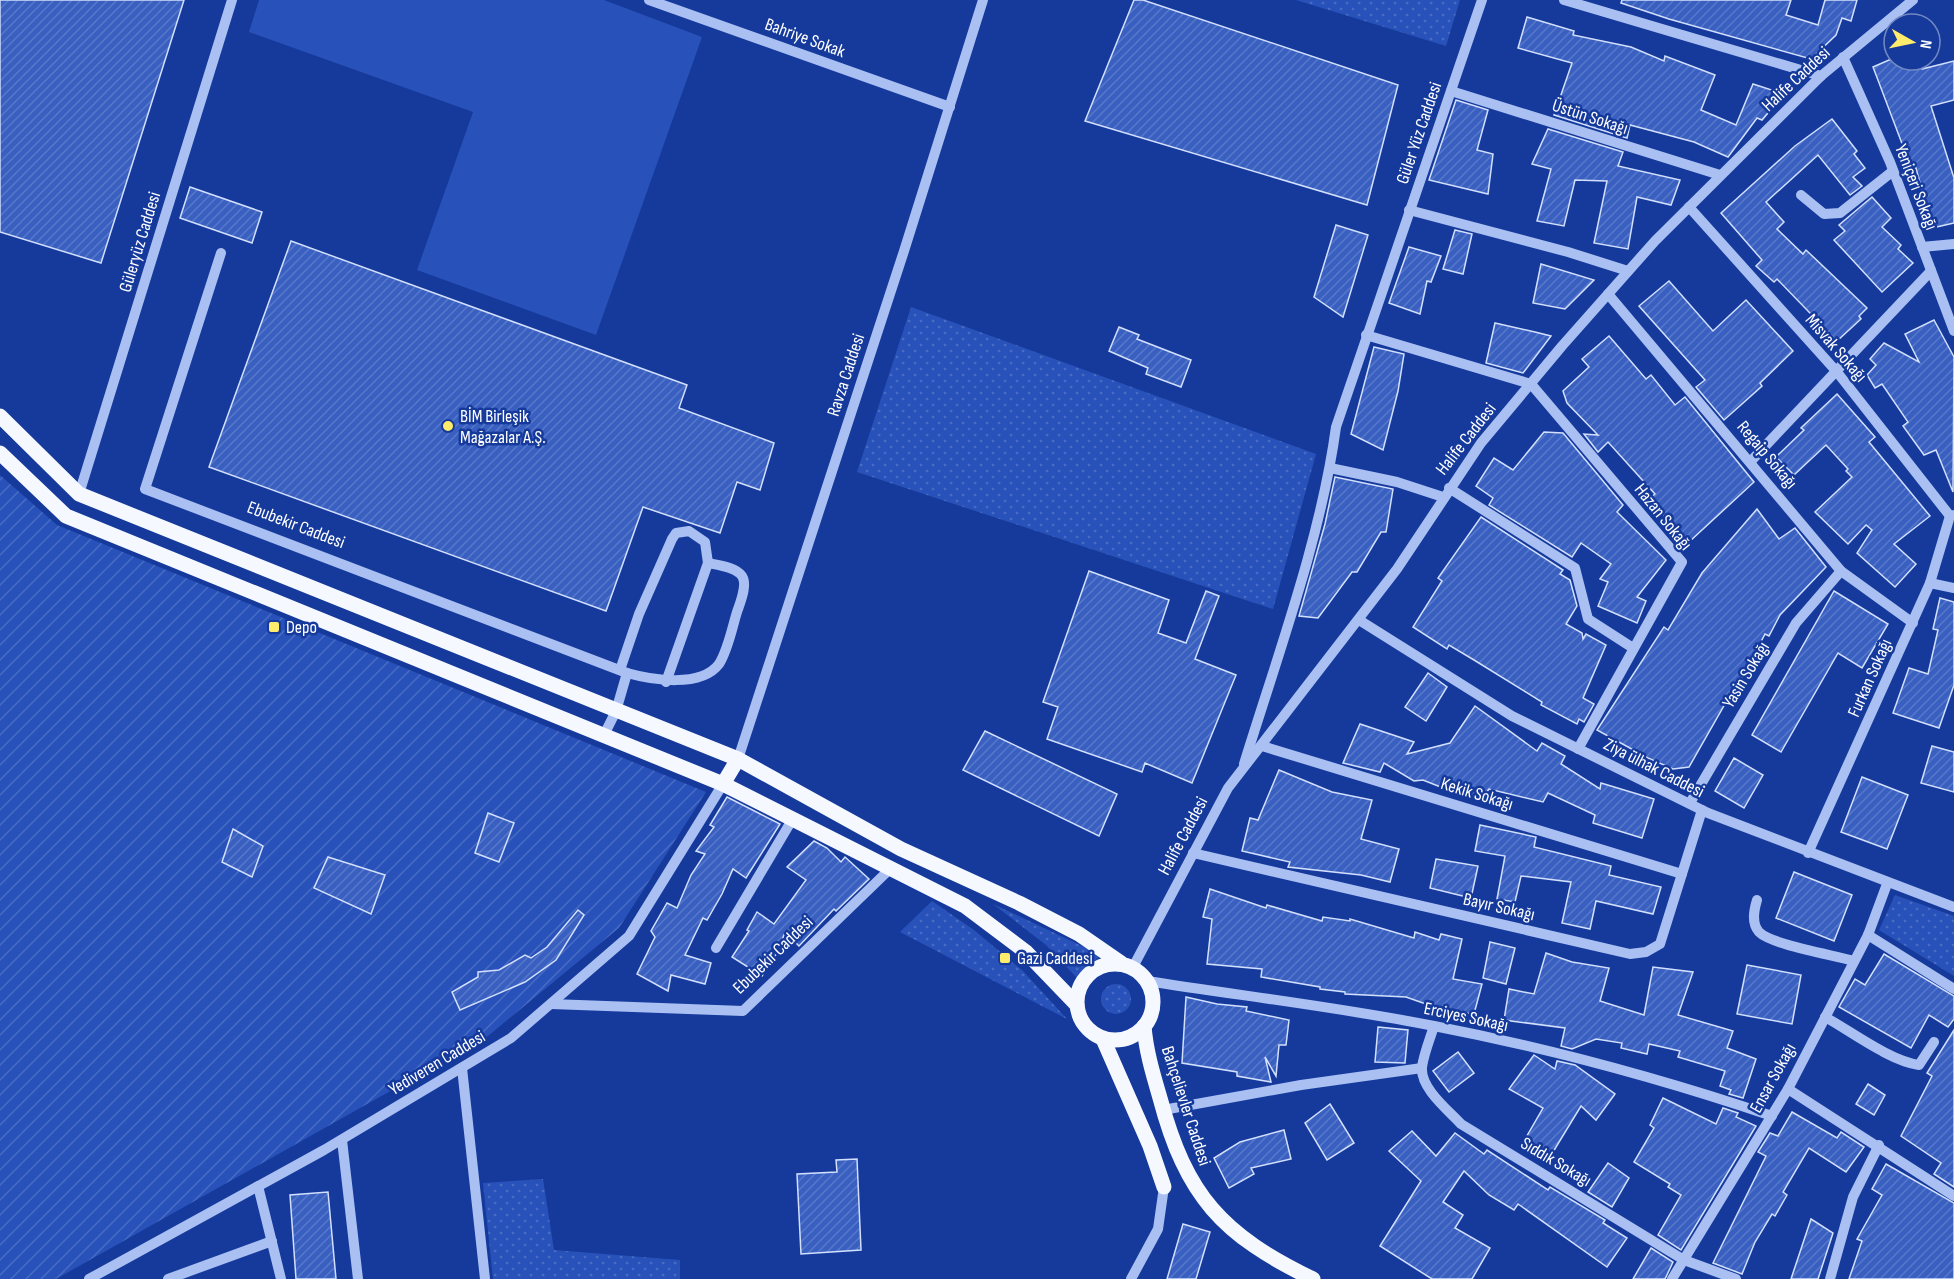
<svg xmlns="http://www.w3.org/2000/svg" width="1954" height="1279" viewBox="0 0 1954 1279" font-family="'Sofia Sans Condensed',sans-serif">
<defs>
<pattern id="grass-dots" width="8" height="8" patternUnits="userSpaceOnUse" patternTransform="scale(1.5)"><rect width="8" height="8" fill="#2852b9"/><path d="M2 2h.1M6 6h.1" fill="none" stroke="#486cc4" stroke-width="1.8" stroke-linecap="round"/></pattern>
<pattern id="garden-furrows" width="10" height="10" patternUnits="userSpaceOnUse" patternTransform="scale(1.5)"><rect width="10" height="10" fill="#2852b9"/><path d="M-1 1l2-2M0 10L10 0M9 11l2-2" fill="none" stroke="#486cc4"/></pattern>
<pattern id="building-hatch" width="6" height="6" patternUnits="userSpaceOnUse" patternTransform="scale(1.5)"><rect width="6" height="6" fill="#3960c1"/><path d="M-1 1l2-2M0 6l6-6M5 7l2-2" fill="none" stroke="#5778ca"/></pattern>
</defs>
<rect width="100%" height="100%" fill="#153a9c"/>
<!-- grass -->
<g fill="url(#grass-dots)">
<path d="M1296,0h164l-14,46z"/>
<path d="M911,307l405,147 -43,155 -416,-137z"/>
<path d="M1895,895l59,21v60l-75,-46z"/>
<path d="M932,901l42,29 48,40 45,49 -167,-87z"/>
<path d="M993,904l108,51 -24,23 -31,-33z"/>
<circle cx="1116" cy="999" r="15"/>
<path d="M543,1179l11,71 126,10v19h-187l-10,-96z"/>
</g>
<!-- garden -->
<path fill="url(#garden-furrows)" d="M0,475l57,50 649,267 -87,136 -131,108 -432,243h-56z"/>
<!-- pitch -->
<path fill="#2852b9" d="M259,0h345l98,37 -106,298 -179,-65 56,-158 -224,-80z"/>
<!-- building -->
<g fill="url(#building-hatch)" stroke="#d2dffd" stroke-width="1.5">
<path d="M0,0h184l-83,263 -101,-31z"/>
<path d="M1134,0h9l255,85 -31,120 -282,-84z"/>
<path d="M1622,0h169l-5,15 32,10 7,-25h32l-6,21 -9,-3 -6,17 -25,24 -142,-40 -48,-16z"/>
<path d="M1527,17l47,14 -1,4 58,12 33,14 1,-5 50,19 -14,35 35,15 17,-41 31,10 -22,26 -5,-2 -29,39 -34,-15 -64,-17 -3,13 -73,-23 18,-52 -54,-15z"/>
<path d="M1889,60h29l4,9 32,-8v39l-23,6 23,72v45l-22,5 -16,-60 -4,2 -39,-103z"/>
<path d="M1456,100l32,10 -11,40 16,4 -5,40 -59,-14z"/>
<path d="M1832,119l25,32 -3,3 11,14 -12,9 9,9 -12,9 -32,-40 -52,47 18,20 -7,7 26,25 3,-4 61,58 -8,8 2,3 -24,22 -60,-62 -3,3 -18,-16 6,-6 -41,-47 74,-67z"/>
<path d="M1548,129l75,23 -5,14 62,14 -9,25 -34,-8 -9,52 -34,-6 13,-62 -32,-1 -11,46 -27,-5 14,-52 -19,-5z"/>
<path d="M190,187l72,25 -10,31 -72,-25z"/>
<path d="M1872,197l19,21 -9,9 19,18 -3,4 15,14 -31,29 -48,-52 11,-9 -6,-6z"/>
<path d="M1336,225l32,10 -25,82 -29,-20z"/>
<path d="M1455,230l17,4 -9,40 -20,-5z"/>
<path d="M291,241l396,144 -8,23 95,35 -14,47 -23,-8 -17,51 -77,-26 -37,104 -397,-144z"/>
<path d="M1409,247l32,9 -10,26 -4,-1 -7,33 -31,-11z"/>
<path d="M1541,264l53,16 -29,29 -32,-6z"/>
<path d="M1669,281l44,50 33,-31 47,51 -33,32 2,3 -38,34 -28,-33 9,-7 -66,-74z"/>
<path d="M1934,320l20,37 -1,135 -17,-42 -12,5 -21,-29 5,-4 -26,-38 -7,4 -8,-13 9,-10 -6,-6 14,-16 35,19 -14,-28z"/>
<path d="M1495,323l40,9 16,4 -28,37 -11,-3 -26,-7z"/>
<path d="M1119,327l20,8 -2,4 54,21 -10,27 -35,-13 2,-6 -39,-17z"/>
<path d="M1609,336l37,43 5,-4 24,30 10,-8 69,85 -65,60 -40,-43 6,-5 -47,-52 -10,10 -14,-18 14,1 -31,-32 -4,-12 26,-24 -7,-8z"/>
<path d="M1374,347l30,7 -6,37 -15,59 -32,-16z"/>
<path d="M1837,394l38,43 -6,5 61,74 -36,28 22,20 -21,23 -38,-34 15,-23 -6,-5 -18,19 -33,-32 37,-35 -6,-6 2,-2 -22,-24 -32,30 -18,-18 28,-27 -3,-2z"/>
<path d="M1544,432l19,1 60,72 -6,7 49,48 -29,37 9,4 -9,22 -39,-17 10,-24 -8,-3 11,-15 -30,-21 -9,14 -83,-52 4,-7 -17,-12 18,-28 19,12z"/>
<path d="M1335,477l58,12 -7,43h-5l-24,40h-5l-34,46 -19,-2 26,-92z"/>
<path d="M1757,509l22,30 16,-11 31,39 -46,48 -11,21 -4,-2 -30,58 -2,-2 -44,77 -16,2 -25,-11 -51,-28 67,-103 4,3 34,-57z"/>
<path d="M1481,517l82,53 -3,4 10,6 7,26 -11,18 16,9 1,6 3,-5 20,11 -23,53 11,6 -10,18 -5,-3 -2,5 -36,-19 1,-3 -68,-42 -25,-15 -2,4 -34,-22 29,-46 -4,-3z"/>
<path d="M1089,571l80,29 -11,33 28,10 20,-52 13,5 -24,63 41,16 -44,108 -47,-20 -3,9 -95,-33 11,-32 -15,-5z"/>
<path d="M1834,591l54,33 -26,44 -24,-15 -57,99 -29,-17z"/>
<path d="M1940,598l14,4v83l-15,43 -46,-15 16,-45 19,6 10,-44 -5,-1z"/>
<path d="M1428,673l19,14 -21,34 -21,-14z"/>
<path d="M1475,706l62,45 5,-8 23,13 -4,8 39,25 1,-6 53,16 -12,39 -49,-15 2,-8 -47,-22 -5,9 -54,-13 -9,12 -35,-18 -2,5 -20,-8 -9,1 -30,-18 -4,9 -37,-9 17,-39 54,18 -7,12 43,-11z"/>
<path d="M985,731l132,63 -18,42 -136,-66z"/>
<path d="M1932,746l22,6v40l-33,-9z"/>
<path d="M1734,758l29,17 -19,33 -29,-17z"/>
<path d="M1279,770l53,22 40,8 -11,39 38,10 -9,33 -29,-7 -73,-8 2,-5 -48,-11 8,-33 8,2z"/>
<path d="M1862,777l46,18 -21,54 -46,-17z"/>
<path d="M727,797l53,27 -34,54 -13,-9 -11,25 -15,26 -4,-2 -18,37 26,8 -6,21 -34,-9 -3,16 -31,-17 18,-37 -4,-6 16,-28 10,5 14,-33 14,-21 -9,-3 18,-24 -4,-2z"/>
<path d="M488,813l26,10 -15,39 -24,-9z"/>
<path d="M1480,825l56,12 -2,10 77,19 -2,9 52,12 -8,27 -57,-13 -6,28 -28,-6 9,-41 -50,-6 -6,26 -18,-3 8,-43 -30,-5z"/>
<path d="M233,829l30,17 -11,31 -30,-15z"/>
<path d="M814,841l13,7 14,14 4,-5 24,22 -33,32 -2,-2 -35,37 -14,-14 -6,18 -17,26 -30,-19 17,-26 -2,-1 10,-18 17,12 32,-44 -19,-13z"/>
<path d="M328,857l57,18 -14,39 -57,-26z"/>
<path d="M1436,859l42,7 -7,32 -41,-10z"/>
<path d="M1794,872l58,23 -18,46 -58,-23z"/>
<path d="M1210,889l56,19 1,-3 55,16 1,-4 27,4v-2l64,19 1,-6 24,8 2,-6 21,5 -9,40 29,5 -8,30 -31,-4 -37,-13 -61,-3v-2l-25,-3v-2l-59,-10 1,-8 -55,-5 5,-45 -9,-2z"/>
<path d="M578,910l6,5 -28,45 -31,22 -65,28 -8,-18 26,-15v-5l21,-2 26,-15 6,3 16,-11z"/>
<path d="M1490,942l25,6 -9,36 -23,-6z"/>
<path d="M1546,953l26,9 37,6 -9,33 44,14 9,-48 40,5 -15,43 55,16 -6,17 29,11 -13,39 -14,-4 2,-4 -11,-4 5,-15 -47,-14 2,-6 -31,-7 -2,10 -26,-6 1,-5 -26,-4 -24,10 -11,-3 4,-18 -61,-8 5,-31 25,5z"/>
<path d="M1884,954l70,42v23l-6,8 -19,-12 -18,33 -72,-41 16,-28 10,6z"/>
<path d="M1747,965l54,10 -9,49 -55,-10z"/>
<path d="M1186,997l31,7 30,3 -1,4 43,9 -3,25h-7l-3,31 -11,-19 6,25 -34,-6v-4l-55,-9z"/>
<path d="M1378,1027l30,3 -3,33 -30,-1z"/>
<path d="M1954,1030v157l-20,-13 7,-11 -40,-27 31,-60 -5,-3z"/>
<path d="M1458,1052l16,21 -25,19 -16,-21z"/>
<path d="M1534,1055l21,14 2,-8 18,4 40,29 -19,26 -15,-14 -31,51 -26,-16 19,-33 -34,-19z"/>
<path d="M1868,1084l17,11 -11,20 -18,-11z"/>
<path d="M1663,1098l53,26 7,-16 15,5 -2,4 20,9 -75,124 -23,-15 23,-40 -13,-8 2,-3 -36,-22 20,-34 -4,-3z"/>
<path d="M1330,1104l24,39 -27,17 -22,-37z"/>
<path d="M1792,1112l45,26 4,-6 23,15 -18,25 -37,-24 -26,44 4,3 -12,21 -3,-2 -17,28 -13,32 -29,-11 53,-107 -8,-4 12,-19 8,3z"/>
<path d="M1284,1130l7,29 -40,9 3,6 -25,14 -15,-30 26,-16z"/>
<path d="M1412,1131l24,25 19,-23 29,21 3,-4 61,40 2,-3 55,33 -2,3 24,15 -20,29 -89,-63 -4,6 -25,-15 -25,-24 -21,31 20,13 -8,13 35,20 -18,31h-40l-52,-33 41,-65 -32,-30z"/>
<path d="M857,1159l4,91 -60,4 -4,-80 40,-2 -1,-12z"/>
<path d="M1608,1163l21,15 -17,29 -24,-15z"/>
<path d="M1886,1164l68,39v76h-105l13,-38 -5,-2 25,-44 -10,-6z"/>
<path d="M328,1192l8,87h-40l-6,-84z"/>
<path d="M1811,1219l22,14 -15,46h-27z"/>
<path d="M1183,1224l27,8 -14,47h-29z"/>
<path d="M1651,1248l22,14 -8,17h-32z"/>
</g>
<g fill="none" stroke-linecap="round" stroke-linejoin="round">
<!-- minor -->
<g stroke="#aac0f3" stroke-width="10">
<path d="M649,0l301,107"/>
<path d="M1564,0l257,76"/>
<path d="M1843,57l47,105 64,169"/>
<path d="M1451,91l269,84"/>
<path d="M1801,195l23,19 16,-1 53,-42"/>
<path d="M1689,207l148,165 113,144"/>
<path d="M1409,210l159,42 60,19"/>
<path d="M1922,247l32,-3"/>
<path d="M221,253l-76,236 482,184 -11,38 -12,24"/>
<path d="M1608,294l233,277 72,52"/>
<path d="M1366,335l165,49 151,178 -104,187"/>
<path d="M1751,461l180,-190"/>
<path d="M1330,468l67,14 46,15"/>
<path d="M1449,488l126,80 13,51 45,29"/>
<path d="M79,494l153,-494"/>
<path d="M1930,583l24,5"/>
<path d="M1359,620l153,96 196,97 246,94"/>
<path d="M620,670l19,-56 33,-75 4,-6 13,-2 16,11 3,21 -42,119"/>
<path d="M627,673c25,7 74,15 92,-9 9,-14 13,-36 18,-52 3,-9 11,-27 5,-36 -6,-9 -24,-11 -34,-13"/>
<path d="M1262,746l420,128"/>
<path d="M738,759l166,-508 79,-251"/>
<path d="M1244,764c33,-107 77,-226 92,-337l146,-427"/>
<path d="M1690,803l106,-180 45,-52"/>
<path d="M1193,853l437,101 16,-2 14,-8 42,-134"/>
<path d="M1808,853l122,-270 20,-67 4,-1"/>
<path d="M1757,900c-3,10 -6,23 2,32 13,13 75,23 95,29"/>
<path d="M1868,935l86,54"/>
<path d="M716,948l76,-128"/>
<path d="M1133,967l95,-179 169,-219 84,-126 81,-97 93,-105 166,-165 92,-76"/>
<path d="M1147,981c95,15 192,26 287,45 114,22 228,53 338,90"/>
<path d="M551,1004l192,7 147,-142"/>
<path d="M1825,1017c27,15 65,44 94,48l15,-23"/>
<path d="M1434,1026c-4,13 -10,27 -12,41 -2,21 26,43 39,57l223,136 52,19"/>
<path d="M462,1068l23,211"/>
<path d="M1788,1089l166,107"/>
<path d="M1163,1110l138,-25 121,-17"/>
<path d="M342,1140l16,139"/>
<path d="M258,1186l23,93"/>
<path d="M89,1279l235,-129 187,-112 118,-102 94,-152"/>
<path d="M168,1279l104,-38"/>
<path d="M1131,1279l27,-50 6,-42"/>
<path d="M1672,1279l116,-190 80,-154 19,-51"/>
<path d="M1830,1279l23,-82 26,-52"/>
</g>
<!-- major -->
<g stroke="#f6f8ff" stroke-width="15">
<path d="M0,416l79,78 659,265 163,90 118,54 60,31 42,29"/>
<path d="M0,453l66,63 657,268 242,122 61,46 51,53"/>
<path d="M723,784l15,-25"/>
<circle cx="1115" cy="1002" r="38"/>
<path d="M1144,1026c2,25 9,48 16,72 26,98 62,137 153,181"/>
<path d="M1103,1039l47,107 14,41"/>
</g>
</g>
<!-- markers -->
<g fill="#ffec6c" stroke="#153a9c" stroke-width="2">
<circle cx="448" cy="426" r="6"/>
<rect x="268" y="621" width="12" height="12" rx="3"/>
<rect x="999" y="952" width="12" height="12" rx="3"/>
</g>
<g text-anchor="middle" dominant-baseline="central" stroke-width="5" stroke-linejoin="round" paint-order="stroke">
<!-- street labels -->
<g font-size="18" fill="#fff" stroke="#153a9c">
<text transform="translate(805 38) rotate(20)">Bahriye Sokak</text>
<text transform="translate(1796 79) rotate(-43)">Halife Caddesi</text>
<text transform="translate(1590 117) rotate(18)">Üstün Sokağı</text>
<text transform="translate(1419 133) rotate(-71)">Güler Yüz Caddesi</text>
<text transform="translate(1916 187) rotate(69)">Yeniçeri Sokağı</text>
<text transform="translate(140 242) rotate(-73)">Güleryüz Caddesi</text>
<text transform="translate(1836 348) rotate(49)">Misvak Sokağı</text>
<text transform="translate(846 375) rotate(-72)">Ravza Caddesi</text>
<text transform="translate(1466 439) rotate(-52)">Halife Caddesi</text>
<text transform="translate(1767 455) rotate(50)">Regaip Sokağı</text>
<text transform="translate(1663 517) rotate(51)">Hazan Sokağı</text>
<text transform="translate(296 525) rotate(21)">Ebubekir Caddesi</text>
<text transform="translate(1746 675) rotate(-59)">Yasin Sokağı</text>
<text transform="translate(1870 678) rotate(-66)">Furkan Sokağı</text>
<text transform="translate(1654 768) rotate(27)">Ziya ülhak Caddesi</text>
<text transform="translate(1477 794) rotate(17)">Kekik Sokağı</text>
<text transform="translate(1183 836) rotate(-62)">Halife Caddesi</text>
<text transform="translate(1499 907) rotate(13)">Bayır Sokağı</text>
<text transform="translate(773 955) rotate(-44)">Ebubekir Caddesi</text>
<text transform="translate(1466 1017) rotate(12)">Erciyes Sokağı</text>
<text transform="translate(437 1063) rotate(-31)">Yediveren Caddesi</text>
<text transform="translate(1773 1078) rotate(-61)">Ensar Sokağı</text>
<text transform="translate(1186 1106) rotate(72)">Bahçelievler Caddesi</text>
<text transform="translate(1556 1162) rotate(31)">Sıddık Sokağı</text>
</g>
<!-- poi labels -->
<g font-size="18" fill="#fff" stroke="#153a9c" text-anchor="start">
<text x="460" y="416">BİM Birleşik<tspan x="460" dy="21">Mağazalar A.Ş.</tspan></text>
<text x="286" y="627">Depo</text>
<text x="1017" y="958">Gazi Caddesi</text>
</g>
</g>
<!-- north arrow -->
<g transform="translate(1912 42) rotate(99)"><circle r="28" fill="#153a9c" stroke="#7389c4" stroke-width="1.5"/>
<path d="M0-4.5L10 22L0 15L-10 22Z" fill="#ffec6c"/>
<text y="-9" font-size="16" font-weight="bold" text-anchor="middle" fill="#ffffff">N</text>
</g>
</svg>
